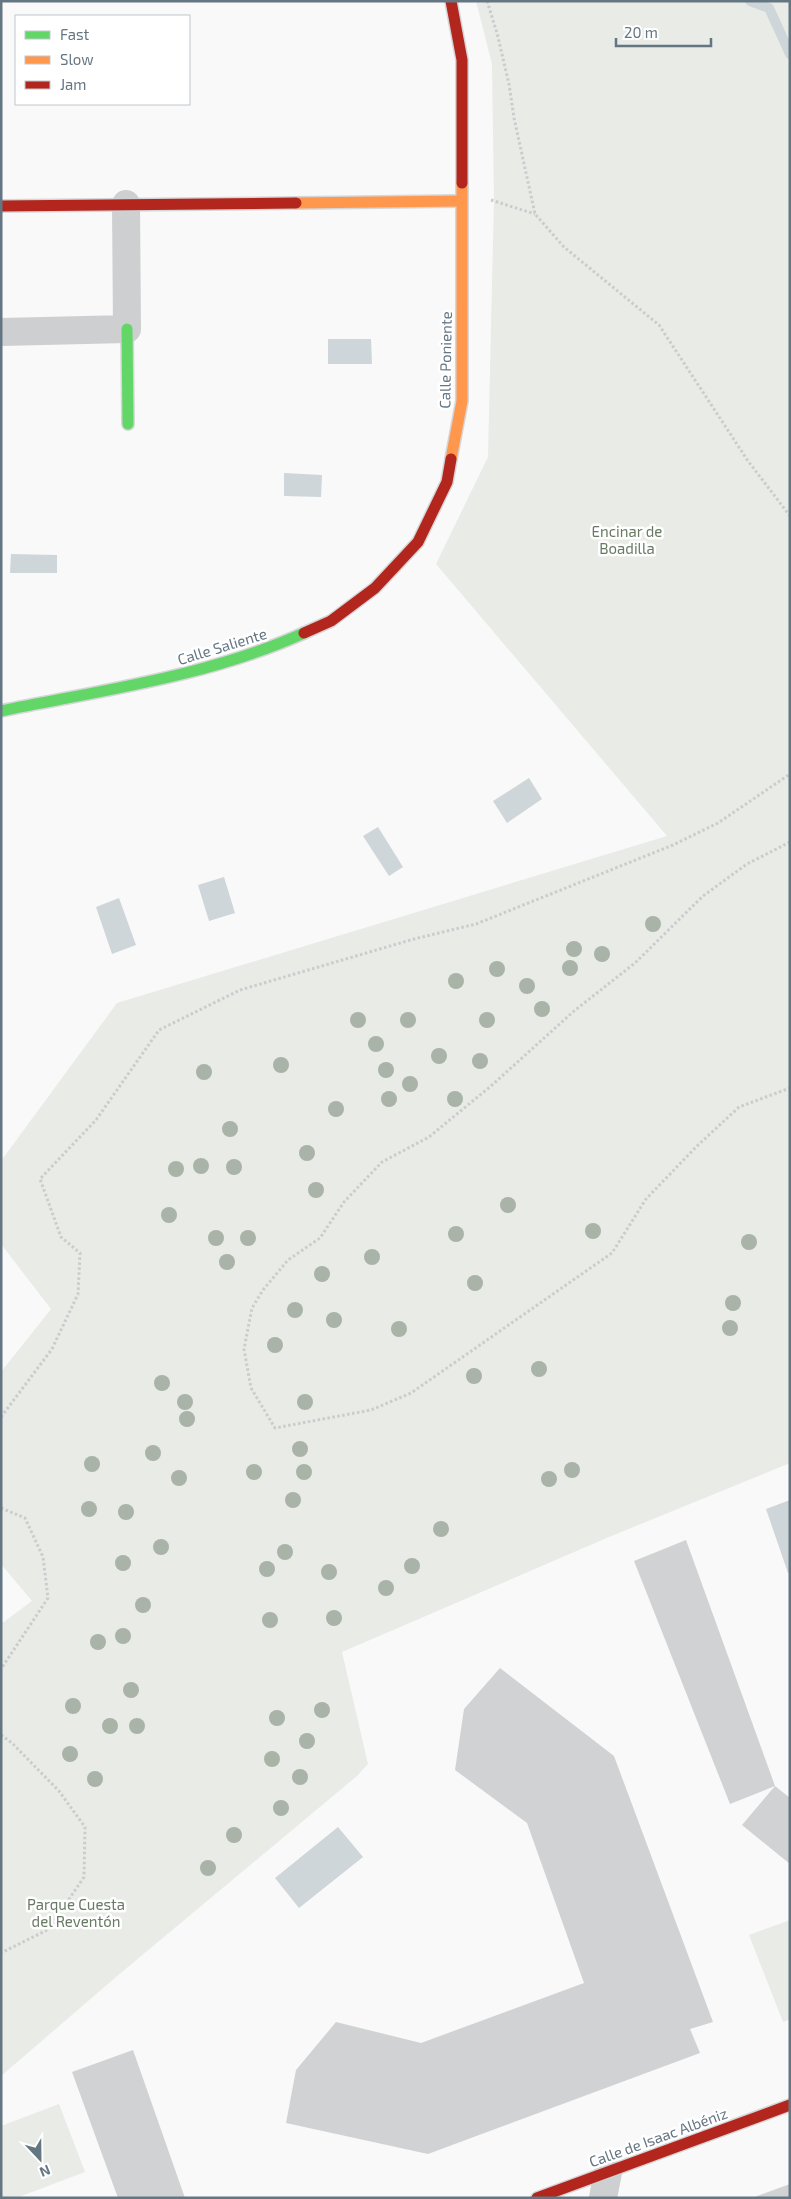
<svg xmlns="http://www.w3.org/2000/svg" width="791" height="2199" viewBox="0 0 791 2199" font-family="'Exo 2',sans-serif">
<rect width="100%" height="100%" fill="#f9f9f9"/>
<!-- green -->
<g fill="#e8ebe6">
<path d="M476,1h314v1462l-181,74 -267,115 26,112 -11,12 -241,201 -115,99v-452l31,-23 -31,-37v-192l50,-63 -50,-65v-83l116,-158 550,-167 -231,-272 52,-107 6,-257 -2,-136z"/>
<path d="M790,1920v99l-7,3 -34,-87z"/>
<path d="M59,2104l26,68 -69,26h-15v-72z"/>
</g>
<!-- water -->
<g fill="#ced6d9">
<path d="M328,339h43l1,25h-44z"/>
<path d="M284,473l38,2 -1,22 -37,-1z"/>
<path d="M11,554l46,1v18h-47z"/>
<path d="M529,778l13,21 -35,24 -14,-22z"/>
<path d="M378,827l25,40 -14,9 -26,-40z"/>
<path d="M224,877l11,36 -26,8 -11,-36z"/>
<path d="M119,898l17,47 -24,9 -16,-47z"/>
<path d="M790,1500v73h-2l-22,-64z"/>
<path d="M338,1827l25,30 -64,51 -24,-30z"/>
</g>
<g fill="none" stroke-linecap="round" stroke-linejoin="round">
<!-- stream -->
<path stroke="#ced6d9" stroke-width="10" d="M750,1l19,7 21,46"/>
</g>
<!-- building -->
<g fill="#d0d2d3">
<path d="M686,1540l89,246 -45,18 -96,-243z"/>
<path d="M500,1668l114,88 99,266 -23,7 10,24 -272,101 -142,-31 10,-53 40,-48 85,21 163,-60 -57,-160 -72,-53 9,-61z"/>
<path d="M775,1786l15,12v66l-48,-39z"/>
<path d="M133,2050l52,148h-67l-46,-126z"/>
<path d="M790,2184v14h-38z"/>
</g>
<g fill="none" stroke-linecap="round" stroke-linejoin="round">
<!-- fast casing -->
<g stroke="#d5d6d7" stroke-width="14">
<g id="fast">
<path d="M127,329l1,95"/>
<path d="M1,711c102,-21 208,-35 303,-78"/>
</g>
</g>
<!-- slow casing -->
<g stroke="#d5d6d7" stroke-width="14">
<g id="slow">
<path d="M296,203l165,-2"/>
<path d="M451,459l11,-58v-218"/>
</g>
</g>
<!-- jam casing -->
<g stroke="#d5d6d7" stroke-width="14">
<g id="jam">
<path d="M451,1l11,59v123"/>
<path d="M1,206l295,-3"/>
<path d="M304,633l27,-12 44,-33 43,-46 29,-60 4,-23"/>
<path d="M537,2198l253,-93"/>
</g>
</g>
<!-- path -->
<g stroke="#cbcccd" stroke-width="3" stroke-dasharray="2.5 2.5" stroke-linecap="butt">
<path d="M487,1l10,32 12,51 5,34 21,96 29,33 95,78 89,136 42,55"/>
<path d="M491,200l44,14"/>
<path d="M790,842l-43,22 -44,32 -68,67 -61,48 -83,75 -62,51 -47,25 -38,40 -24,36 -32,22 -25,30 -11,18 -8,41 7,39 24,40 96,-18 40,-17 201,-140 34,-54 50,-52 43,-40 51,-19"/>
<path d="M1,1417l51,-68 26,-55 2,-41 -19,-16 -21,-58 56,-59 63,-90 81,-40 174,-51 62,-15 197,-79 45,-22 72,-49"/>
<path d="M1,1508l24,10 18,39 5,41 -47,71"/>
<path d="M1,1735l11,8 47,48 26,36 -1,50 -35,52 -48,24"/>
</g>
<!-- street -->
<g stroke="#cecfd0" stroke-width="28">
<path d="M1,332l126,-3 -1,-125"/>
<path d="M603,2198l5,-26"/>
</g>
<!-- fast -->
<use href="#fast" stroke="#63d668" stroke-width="11"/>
<!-- slow -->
<use href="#slow" stroke="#ff974d" stroke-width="11"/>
<!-- jam -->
<use href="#jam" stroke="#b3261e" stroke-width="11"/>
</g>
<!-- trees -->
<g fill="#a9b3a7">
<circle cx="653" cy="924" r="8"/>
<circle cx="574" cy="949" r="8"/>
<circle cx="602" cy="954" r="8"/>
<circle cx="570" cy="968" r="8"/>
<circle cx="497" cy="969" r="8"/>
<circle cx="456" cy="981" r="8"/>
<circle cx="527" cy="986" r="8"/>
<circle cx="542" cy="1009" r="8"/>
<circle cx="358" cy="1020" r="8"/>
<circle cx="408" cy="1020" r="8"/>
<circle cx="487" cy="1020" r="8"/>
<circle cx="376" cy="1044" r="8"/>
<circle cx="439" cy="1056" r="8"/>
<circle cx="480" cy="1061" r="8"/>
<circle cx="281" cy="1065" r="8"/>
<circle cx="386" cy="1070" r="8"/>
<circle cx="204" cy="1072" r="8"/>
<circle cx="410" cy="1084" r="8"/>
<circle cx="389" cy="1099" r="8"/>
<circle cx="455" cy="1099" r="8"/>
<circle cx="336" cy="1109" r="8"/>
<circle cx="230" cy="1129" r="8"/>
<circle cx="307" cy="1153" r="8"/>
<circle cx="201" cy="1166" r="8"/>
<circle cx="234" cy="1167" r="8"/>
<circle cx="176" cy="1169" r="8"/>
<circle cx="316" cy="1190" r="8"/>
<circle cx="508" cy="1205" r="8"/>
<circle cx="169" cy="1215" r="8"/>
<circle cx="593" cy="1231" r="8"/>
<circle cx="456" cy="1234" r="8"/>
<circle cx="216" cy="1238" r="8"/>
<circle cx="248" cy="1238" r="8"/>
<circle cx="749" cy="1242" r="8"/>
<circle cx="372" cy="1257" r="8"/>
<circle cx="227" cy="1262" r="8"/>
<circle cx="322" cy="1274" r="8"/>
<circle cx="475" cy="1283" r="8"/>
<circle cx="733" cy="1303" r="8"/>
<circle cx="295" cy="1310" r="8"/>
<circle cx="334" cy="1320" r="8"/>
<circle cx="730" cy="1328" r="8"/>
<circle cx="399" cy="1329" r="8"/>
<circle cx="275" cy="1345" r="8"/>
<circle cx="539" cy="1369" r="8"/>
<circle cx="474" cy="1376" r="8"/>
<circle cx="162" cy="1383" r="8"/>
<circle cx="185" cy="1402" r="8"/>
<circle cx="305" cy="1402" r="8"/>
<circle cx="187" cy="1419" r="8"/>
<circle cx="300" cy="1449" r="8"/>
<circle cx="153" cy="1453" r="8"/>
<circle cx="92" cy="1464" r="8"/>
<circle cx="572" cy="1470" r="8"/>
<circle cx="254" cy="1472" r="8"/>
<circle cx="304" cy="1472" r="8"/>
<circle cx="179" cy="1478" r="8"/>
<circle cx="549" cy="1479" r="8"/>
<circle cx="293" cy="1500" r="8"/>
<circle cx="89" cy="1509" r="8"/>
<circle cx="126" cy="1512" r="8"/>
<circle cx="441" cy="1529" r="8"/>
<circle cx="161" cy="1547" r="8"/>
<circle cx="285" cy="1552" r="8"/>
<circle cx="123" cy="1563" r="8"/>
<circle cx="412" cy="1566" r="8"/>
<circle cx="267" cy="1569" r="8"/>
<circle cx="329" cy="1572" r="8"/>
<circle cx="386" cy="1588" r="8"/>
<circle cx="143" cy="1605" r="8"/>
<circle cx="334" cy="1618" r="8"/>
<circle cx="270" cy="1620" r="8"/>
<circle cx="123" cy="1636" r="8"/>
<circle cx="98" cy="1642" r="8"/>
<circle cx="131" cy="1690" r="8"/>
<circle cx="73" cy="1706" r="8"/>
<circle cx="322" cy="1710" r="8"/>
<circle cx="277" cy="1718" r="8"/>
<circle cx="110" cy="1726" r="8"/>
<circle cx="137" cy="1726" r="8"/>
<circle cx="307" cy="1741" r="8"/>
<circle cx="70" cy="1754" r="8"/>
<circle cx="272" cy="1759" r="8"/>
<circle cx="300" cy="1777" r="8"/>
<circle cx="95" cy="1779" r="8"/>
<circle cx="281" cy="1808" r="8"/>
<circle cx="234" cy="1835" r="8"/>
<circle cx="208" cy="1868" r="8"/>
</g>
<g text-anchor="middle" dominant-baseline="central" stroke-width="5" stroke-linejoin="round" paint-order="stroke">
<!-- street labels -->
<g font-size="15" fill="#657683" stroke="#fff">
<text transform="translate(445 360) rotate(-89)">Calle Poniente</text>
<text transform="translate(222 646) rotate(-17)">Calle Saliente</text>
<text transform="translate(658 2137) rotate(-20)">Calle de Isaac Albéniz</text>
</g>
<!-- park labels -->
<g font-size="15" fill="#687a64" stroke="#fff">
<text x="627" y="531">Encinar de<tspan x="627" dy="17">Boadilla</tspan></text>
<text x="76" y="1904">Parque Cuesta<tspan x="76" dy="17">del Reventón</tspan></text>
</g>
</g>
<!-- border -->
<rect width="791" height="2199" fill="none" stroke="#657683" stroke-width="5"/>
<!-- legend -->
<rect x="15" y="15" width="175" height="90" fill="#ffffff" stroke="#c1c8cd"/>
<rect x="25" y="31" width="25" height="8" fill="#63d668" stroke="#c1c8cd"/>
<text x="60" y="40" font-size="15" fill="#657683">Fast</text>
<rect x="25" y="56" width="25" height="8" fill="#ff974d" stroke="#c1c8cd"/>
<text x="60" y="65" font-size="15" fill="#657683">Slow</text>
<rect x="25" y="81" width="25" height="8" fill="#b3261e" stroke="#c1c8cd"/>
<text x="60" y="90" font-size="15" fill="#657683">Jam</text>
<!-- north arrow -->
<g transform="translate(40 2159) rotate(158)" stroke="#ffffff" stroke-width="4" paint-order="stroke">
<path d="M0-4L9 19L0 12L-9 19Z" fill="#657683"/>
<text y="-8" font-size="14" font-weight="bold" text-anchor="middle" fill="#657683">N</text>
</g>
<!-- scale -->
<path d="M616 38v8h95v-8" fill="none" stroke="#657683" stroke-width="2.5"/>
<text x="624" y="38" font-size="15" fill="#657683" stroke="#ffffff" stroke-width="4" paint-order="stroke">20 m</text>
</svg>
